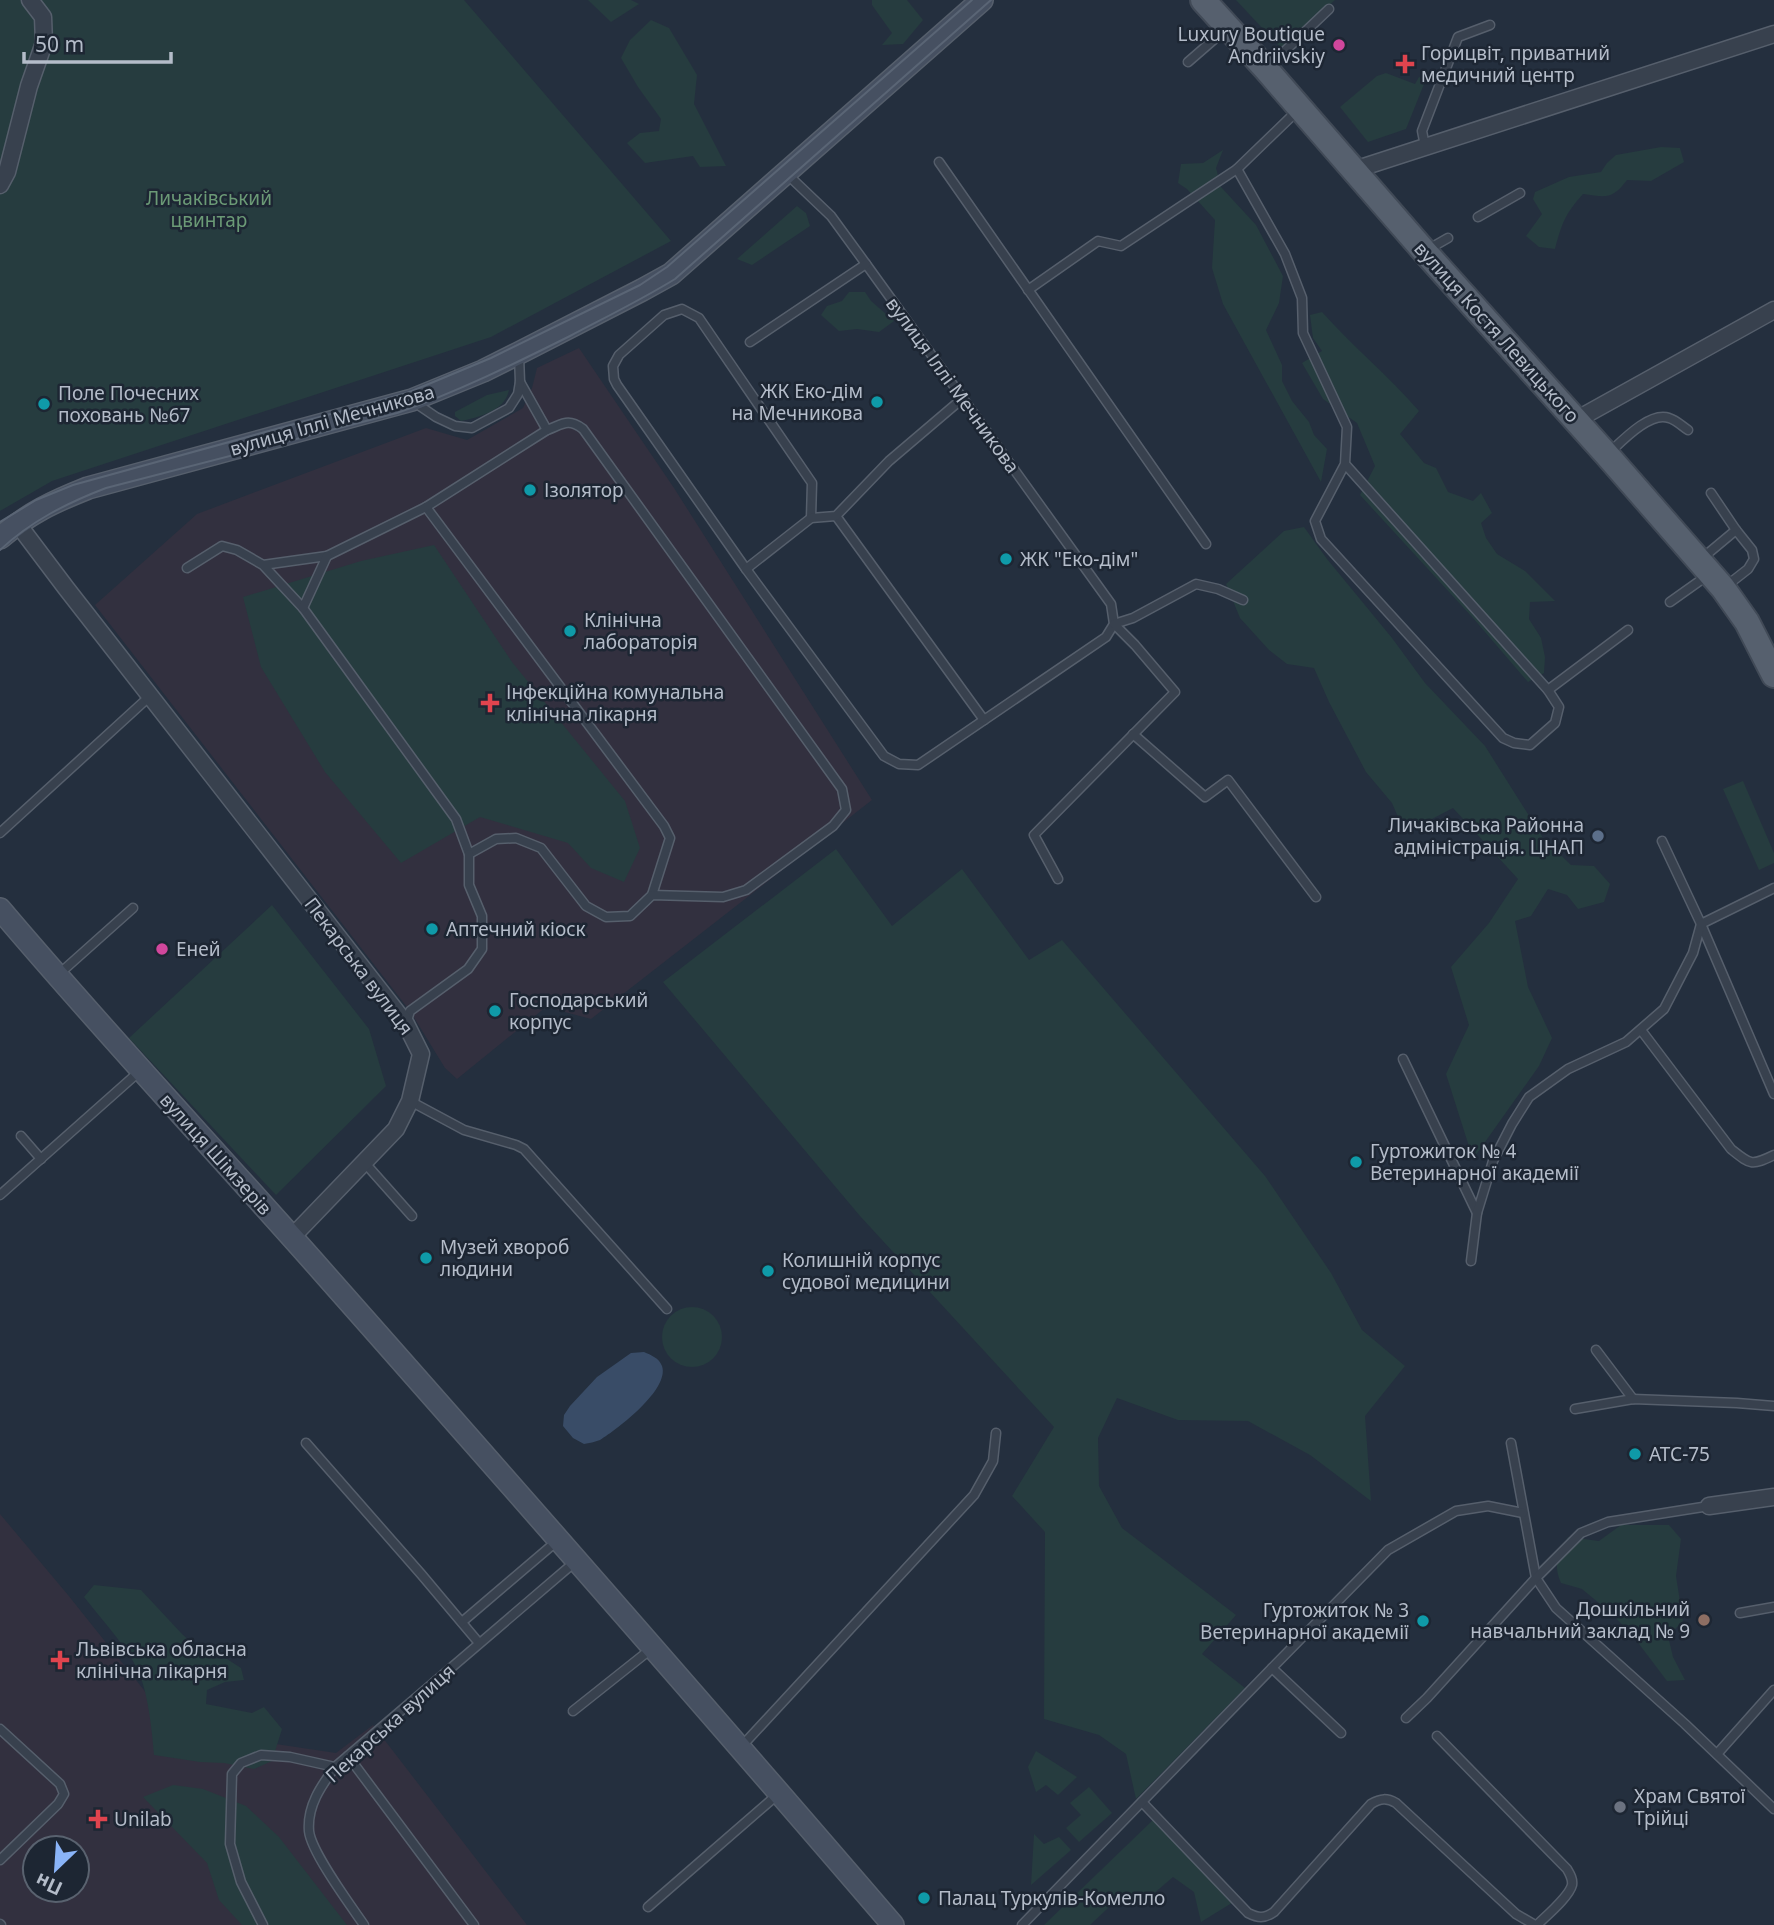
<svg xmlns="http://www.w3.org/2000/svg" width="1774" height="1925" viewBox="0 0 1774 1925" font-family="'Noto Sans',sans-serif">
<rect width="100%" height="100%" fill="#242f3e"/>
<!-- medical -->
<g fill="#32303f" fill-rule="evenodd">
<path d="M579,348l95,140 198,312 -281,219 -45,-12 -89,72 -12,-11 -35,-57 -315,-406 102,-91 229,-86 41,12 56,-32 9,-20 5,-20z"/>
<path d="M0,1514l68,81 107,134 161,24 37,-28 154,200h-527zM35,1848h42v42h-42z"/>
</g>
<!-- green -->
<g fill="#263c3f">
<path d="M0,0h464l207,241 -180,96 -439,144 -52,30z"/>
<path d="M588,0h43l8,4 -28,18z"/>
<path d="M872,0h35l16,20 -20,24 -21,1 10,-12 -20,-28z"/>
<path d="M1236,0h99l-54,48z"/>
<path d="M651,20l18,8 28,47 -3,29 32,62 -26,1 -7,-11 -48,7 -18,-20 13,-10 19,-2 2,-12 -23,-32 -17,-29 9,-18z"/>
<path d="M1386,73l29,11 4,-7 7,2 -20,50 -38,13 -28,-35 37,-31z"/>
<path d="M1661,147l19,1 4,14 -33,19 -24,-1c-15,20 -21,17 -44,14 -18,20 -21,29 -28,55l-16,-2 -13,-11 16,-22 -9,-15 2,-7 34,-15 32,-5 6,-9 9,-8z"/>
<path d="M1223,150l-7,18 5,19 35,38 27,51 -4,27 -13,27 16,35v16l10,20 17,21 5,13 13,14 -6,33 -98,-178 -11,-36 3,-48 -28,-31 -9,-6 3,-19 22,-1z"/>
<path d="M797,206l9,7 4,13 -58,39 -15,-6z"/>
<path d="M849,292h16l6,9 23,20 -15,11 -22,-3 -18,2 -18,-16 6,-9 15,-5z"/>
<path d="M1322,312c31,35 67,64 97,99l-19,23 24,29 12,5 12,24 25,9 8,-8 11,20 -11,10 5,15 11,16 28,17 30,30 -25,1 -1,17 12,19 4,19 -1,16 -16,9 -55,-64 -113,-123 15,-29 -18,-43 -34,-24 -21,-36 20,-12 -9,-13 -3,-23z"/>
<path d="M509,390c-4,21 -30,27 -48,31l-6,-5v-4l32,-17z"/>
<path d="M1304,527l23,32 65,79 33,45 60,63 58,92 28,27 23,1 16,18 -6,18 -26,7 -11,-14 -19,-6 -17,27 -16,5 13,66 24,51 -13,28 -66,93 -27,-85 23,-49 -18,-58 38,-44 29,-44 -65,-71 -48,25 -13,-30 -26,-31 -37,-70 -15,-34 -27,-4 -18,-14 -29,-32 -14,-34 58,-53z"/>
<path d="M434,545l78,117 113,139 15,47 -16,34 -33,-14 -23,-25 -88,-26 -79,46 -76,-91 -64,-105 -18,-70 118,-36z"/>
<path d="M1743,781l31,72v10l-15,7 -36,-81z"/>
<path d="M836,849l56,77 70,-57 67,91 33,-20 203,236 66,97 31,57 43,36 -40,50 6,85 -61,-46 -62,-34 -70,-1 -61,-22 -19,40 1,48 23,42 114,87 -34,39 43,34 -109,111 -10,-45 -27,-19 -55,-16 1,-187 -33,-36 42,-69 -194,-211 -197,-234z"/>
<path d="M272,905l97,124 17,57 -110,109 -147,-157z"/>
<circle cx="692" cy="1337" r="30"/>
<path d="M1621,1525h48l12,14 -5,37 7,45 -15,15 5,21 12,23 -18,1 -34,-45 -22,-23 -29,-24 -21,-6c-8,-19 -3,-28 7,-46l31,4z"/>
<path d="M94,1585l47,5 41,44 27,24 18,1 14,9 3,12 -19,2 -18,8 -1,14 46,9 12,-6 18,22 -10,32 -18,8 -30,-6 -24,-1 -46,-7c-2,-25 -6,-64 -17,-87 -14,-26 -35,-48 -53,-71z"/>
<path d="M1036,1751l41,26 -19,18 -12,-10 -10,7 -8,-25z"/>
<path d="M173,1785l30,4 43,17 33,31 68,88h-105l-23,-25 -12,-37 -64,-66z"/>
<path d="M1089,1787l23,26 -33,29 -13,-14 15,-13 -11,-12z"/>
<path d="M1153,1820l82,81 -34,21 -7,-30 -21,-15 -28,24 -21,-8 -34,32h-46z"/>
<path d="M1034,1834l10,10 15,-7 12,13 -40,35z"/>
</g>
<!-- water -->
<path fill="#394c67" d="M644,1352c7,3 15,6 18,14 8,23 -44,63 -62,74 -5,2 -11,3 -16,4l-11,-6 -10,-12 1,-11 6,-9 27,-29 34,-24z"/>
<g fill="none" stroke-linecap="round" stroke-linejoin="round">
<!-- lane casing -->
<g stroke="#565f6c" stroke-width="11">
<g id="lane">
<path d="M1188,62l38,-33"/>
<path d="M1268,67l61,-58"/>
<path d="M1297,111l-60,58 48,85 17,44 1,35 44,94 -2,37 -30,57 6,18 182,199 11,5 16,2 25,-22 4,-16 -11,-17 -203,-226"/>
<path d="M1425,146l-3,-15 36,-94 32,-12"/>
<path d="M939,162l267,382"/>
<path d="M788,175l43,41 35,48 245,340 3,20 -8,13 -188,128 -19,-1 -15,-8 -138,-187 -129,-184 -3,-6 -1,-13 6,-11 45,-40 18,-6 17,9 113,165 -1,35"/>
<path d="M1478,217l42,-24"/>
<path d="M1427,250l21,-12"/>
<path d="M1028,290l70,-49 23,5 116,-77"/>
<path d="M750,342l116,-78"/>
<path d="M520,382l27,48"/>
<path d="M414,402l22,15 19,9 17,2 37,-20 9,-14 2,-12 -1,-26"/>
<path d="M1609,453c13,-12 41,-42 60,-35 7,2 13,8 19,12"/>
<path d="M1711,493l25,37 16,20 2,9 -6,10 -23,18"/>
<path d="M426,507l238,319 6,12 -18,57"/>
<path d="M836,516l148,204"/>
<path d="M1700,560l36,-30"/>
<path d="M187,568l35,-22 15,4 26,15 40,43 153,211 13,35 27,-15 20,-1 25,10 45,58 20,11 24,-1 22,-21 71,2 23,-7 87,-64 13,-16 -4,-21 -259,-360c-15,-11 -20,-5 -36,1l-121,77 -99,49 -64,9"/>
<path d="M746,569l65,-51 25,-2 53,-55 74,-63"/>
<path d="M1670,602l38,-27"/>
<path d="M303,608l24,-52"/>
<path d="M1548,690l80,-60"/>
<path d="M1133,734l72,63 23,-17 88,117"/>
<path d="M0,833l150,-137"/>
<path d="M1662,841l39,83 73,170"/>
<path d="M1058,879l-24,-44 141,-143 -40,-47 -21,-21 19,-6 63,-34 22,5 25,11"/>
<path d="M59,974l74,-66"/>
<path d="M406,1024l4,-13 58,-42 14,-20v-33l-13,-31v-31"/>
<path d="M1641,1030l90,119c20,16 20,17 43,6"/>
<path d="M1403,1059l74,154"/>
<path d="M410,1101l54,29 52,15 8,4 143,160"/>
<path d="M21,1136l20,23"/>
<path d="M364,1162l48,54"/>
<path d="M0,1195l141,-125"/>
<path d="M1471,1261l6,-48 16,-52 19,-37 17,-27 39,-28 58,-27 38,-33 29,-56 8,-29 73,-36"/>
<path d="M1596,1350l37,49"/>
<path d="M1575,1409l58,-10 104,4 37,3"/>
<path d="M306,1443l115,131 58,69"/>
<path d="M1511,1443l25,135 20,30 129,116 89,85"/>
<path d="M1740,1613l34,-6"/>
<path d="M462,1622l95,-81"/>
<path d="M1272,1668l116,-118 68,-39 32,-5 35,7"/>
<path d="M573,1711l78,-62"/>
<path d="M1406,1718l21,-20 109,-120 45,-45 27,-11 101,-16"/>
<path d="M0,1729l60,55 4,10 -6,10 -58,56"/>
<path d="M1437,1736l130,133c3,5 6,10 5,16 -3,12 -26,31 -35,40"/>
<path d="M741,1747l233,-252 19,-34 3,-28"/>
<path d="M1717,1754l57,-64"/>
<path d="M348,1756l126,169"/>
<path d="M1142,1802l106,111c10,5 16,6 26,-1l97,-108c10,-6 16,-6 25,-1l120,111 19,11"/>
<path d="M648,1907l129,-112"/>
<path d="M0,1924l1,1"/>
<path d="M263,1925l-22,-43 -11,-38 2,-70 9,-11 20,-8 29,2 45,10"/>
<path d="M364,1925c-13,-19 -53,-73 -55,-94 -2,-25 12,-45 26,-64l241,-206"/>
<path d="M1022,1925l250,-257 69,65"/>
</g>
</g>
<!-- street casing -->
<g stroke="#565f6c" stroke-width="19">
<g id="street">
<path d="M1354,170l420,-136"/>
<path d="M0,185l7,-13 22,-86 15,-43 -1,-26 -13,-17"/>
<path d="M1576,420l198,-110"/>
<path d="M17,523l49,65 340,436 15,30 -11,47 -14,28 -104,108"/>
<path d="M1709,1506l65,-9"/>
</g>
</g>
<!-- secondary casing -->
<g stroke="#565f6c" stroke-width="24">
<g id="secondary">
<path d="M0,538c29,-25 53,-36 88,-50l324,-88 71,-29 36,-18 123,-63 29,-16 311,-274"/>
<path d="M0,909c104,123 214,240 321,361 192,217 383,435 572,655"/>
</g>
</g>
<!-- primary casing -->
<g stroke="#414a57" stroke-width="28">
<path id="primary" d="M1203,0l63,69 159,183 182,203 116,133 24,34 27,53"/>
</g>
<!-- lane -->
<use href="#lane" stroke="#38414e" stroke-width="8"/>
<!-- street -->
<use href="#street" stroke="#38414e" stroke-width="16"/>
<!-- secondary -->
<use href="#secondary" stroke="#465061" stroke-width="21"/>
<!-- primary -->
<use href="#primary" stroke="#56606e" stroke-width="24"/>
<!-- tram -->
<g stroke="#5a6575" stroke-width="2">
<path d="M0,522l36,-22 37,-15 334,-92 84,-35 149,-73 27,-18 305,-267"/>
<path d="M0,550c31,-29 67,-47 106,-62l291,-75c60,-21 117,-49 173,-77 36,-19 71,-36 105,-57l316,-279"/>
</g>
</g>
<!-- markers -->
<g fill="#d1479c" stroke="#1d2633" stroke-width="2.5">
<circle cx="1339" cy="45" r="7"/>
<circle cx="162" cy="949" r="7"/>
</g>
<g fill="#e0444e" stroke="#1d2633" stroke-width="2.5">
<path d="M1401.5 53.5h7v7h7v7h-7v7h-7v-7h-7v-7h7z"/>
<path d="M486.5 692.5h7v7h7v7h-7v7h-7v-7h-7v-7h7z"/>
<path d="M56.5 1649.5h7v7h7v7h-7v7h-7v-7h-7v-7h7z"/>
<path d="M94.5 1808.5h7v7h7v7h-7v7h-7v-7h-7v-7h7z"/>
</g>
<g fill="#0f9aa8" stroke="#1d2633" stroke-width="2.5">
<circle cx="877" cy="402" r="7"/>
<circle cx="44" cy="404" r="7"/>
<circle cx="530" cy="490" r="7"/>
<circle cx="1006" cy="559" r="7"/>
<circle cx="570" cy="631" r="7"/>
<circle cx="432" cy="929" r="7"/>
<circle cx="495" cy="1011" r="7"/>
<circle cx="1356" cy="1162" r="7"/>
<circle cx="426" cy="1258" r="7"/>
<circle cx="768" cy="1271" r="7"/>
<circle cx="1635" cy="1454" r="7"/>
<circle cx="1423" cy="1621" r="7"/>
<circle cx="924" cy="1898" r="7"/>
</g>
<circle fill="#5c6f8a" stroke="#1d2633" stroke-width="2.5" cx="1598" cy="836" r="7"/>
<circle fill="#8d6e63" stroke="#1d2633" stroke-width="2.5" cx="1704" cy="1620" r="7"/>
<circle fill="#6b7280" stroke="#1d2633" stroke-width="2.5" cx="1620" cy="1807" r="7"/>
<g text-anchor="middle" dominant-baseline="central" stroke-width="5" stroke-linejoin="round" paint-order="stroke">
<!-- poi labels -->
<g font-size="19" fill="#b4bcc9" stroke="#1d2633" text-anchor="start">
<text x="1325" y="34" text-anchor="end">Luxury Boutique<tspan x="1325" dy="22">Andriivskiy</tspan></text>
<text x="1421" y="53">Горицвіт, приватний<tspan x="1421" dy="22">медичний центр</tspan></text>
<text x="863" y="391" text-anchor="end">ЖК Еко-дім<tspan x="863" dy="22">на Мечникова</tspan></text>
<text x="58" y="393">Поле Почесних<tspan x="58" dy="22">поховань №67</tspan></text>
<text x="544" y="490">Ізолятор</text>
<text x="1020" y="559">ЖК "Еко-дім"</text>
<text x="584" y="620">Клінічна<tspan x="584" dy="22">лабораторія</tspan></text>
<text x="506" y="692">Інфекційна комунальна<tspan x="506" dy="22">клінічна лікарня</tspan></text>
<text x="1584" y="825" text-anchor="end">Личаківська Районна<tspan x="1584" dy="22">адміністрація. ЦНАП</tspan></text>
<text x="446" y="929">Аптечний кіоск</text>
<text x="176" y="949">Еней</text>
<text x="509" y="1000">Господарський<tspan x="509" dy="22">корпус</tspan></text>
<text x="1370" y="1151">Гуртожиток № 4<tspan x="1370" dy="22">Ветеринарної академії</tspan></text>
<text x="440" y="1247">Музей хвороб<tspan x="440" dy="22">людини</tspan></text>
<text x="782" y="1260">Колишній корпус<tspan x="782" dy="22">судової медицини</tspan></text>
<text x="1649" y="1454">АТС-75</text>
<text x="1690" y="1609" text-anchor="end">Дошкільний<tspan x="1690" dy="22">навчальний заклад № 9</tspan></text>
<text x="1409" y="1610" text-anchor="end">Гуртожиток № 3<tspan x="1409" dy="22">Ветеринарної академії</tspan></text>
<text x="76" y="1649">Львівська обласна<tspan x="76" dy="22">клінічна лікарня</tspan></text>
<text x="1634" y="1796">Храм Святої<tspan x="1634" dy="22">Трійці</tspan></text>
<text x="114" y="1819">Unilab</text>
<text x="938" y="1898">Палац Туркулів-Комелло</text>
</g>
<!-- park labels -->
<g font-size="19" fill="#6b9a76" stroke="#1d2633">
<text x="209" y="198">Личаківський<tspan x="209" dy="22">цвинтар</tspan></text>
</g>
<!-- street labels -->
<g font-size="19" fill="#b4bcc9" stroke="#1d2633">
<text transform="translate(1497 332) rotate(48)">вулиця Костя Левицького</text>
<text transform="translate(953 385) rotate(54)">вулиця Іллі Мечникова</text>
<text transform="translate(332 420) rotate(-16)">вулиця Іллі Мечникова</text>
<text transform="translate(359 966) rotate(53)">Пекарська вулиця</text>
<text transform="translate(216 1154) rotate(48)">вулиця Шімзерів</text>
<text transform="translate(390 1723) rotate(-42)">Пекарська вулиця</text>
</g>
</g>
<!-- north arrow -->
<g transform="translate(56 1869) rotate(205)"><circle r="33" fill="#1d2633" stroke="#59626f" stroke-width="2"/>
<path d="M0-5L12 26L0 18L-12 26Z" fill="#8ab4f8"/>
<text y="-10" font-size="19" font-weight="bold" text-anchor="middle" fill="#b4bcc9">Пн</text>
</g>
<!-- scale -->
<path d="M24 52v10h147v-10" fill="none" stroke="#b4bcc9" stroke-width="3.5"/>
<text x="35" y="52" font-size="21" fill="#b4bcc9" stroke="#1d2633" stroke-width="5" paint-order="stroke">50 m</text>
</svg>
